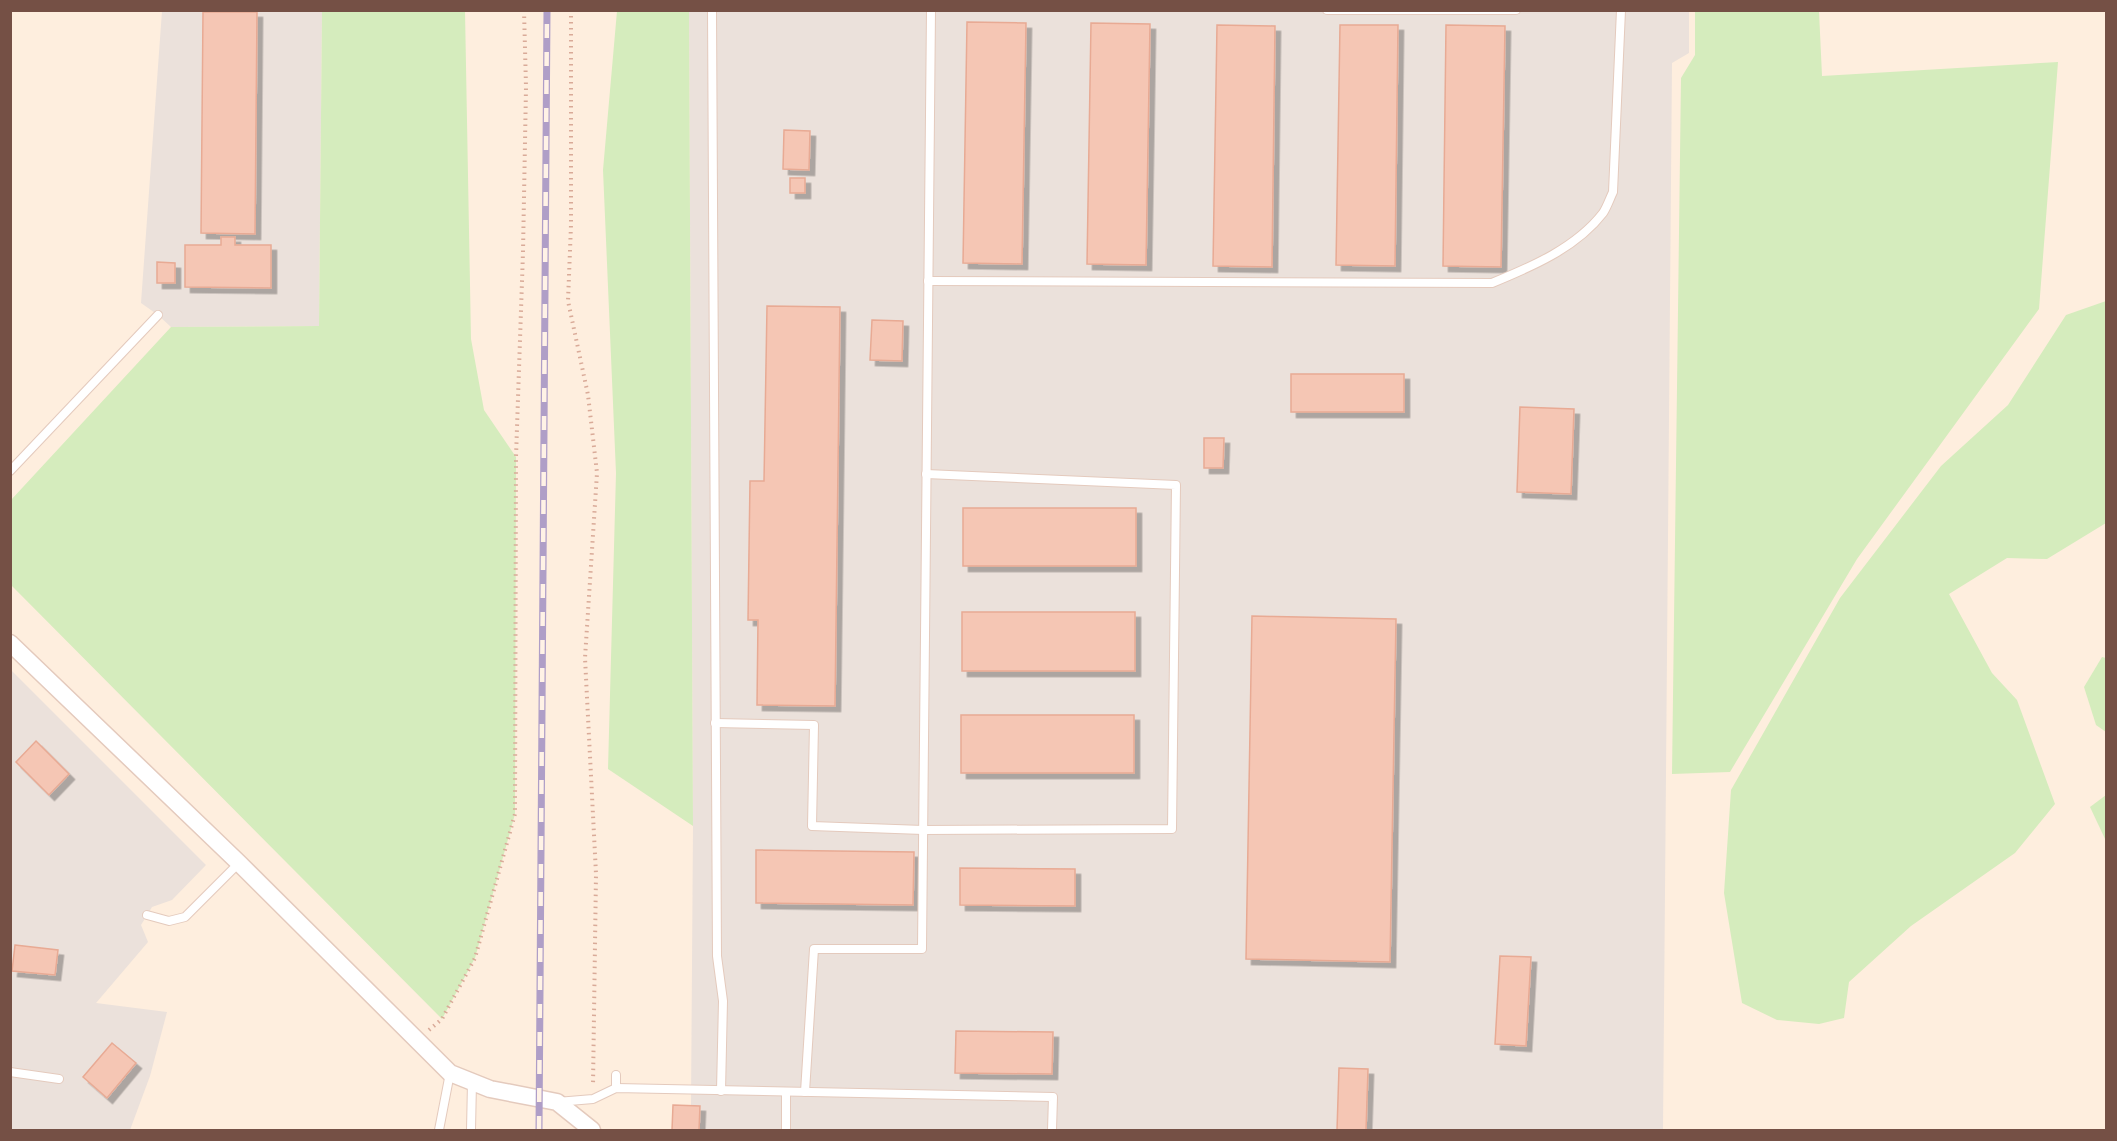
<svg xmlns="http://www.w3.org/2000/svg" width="2117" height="1141" viewBox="0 0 2117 1141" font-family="Helvetica,sans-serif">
<defs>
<filter id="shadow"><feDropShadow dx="5.5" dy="5.5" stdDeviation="0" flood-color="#0004"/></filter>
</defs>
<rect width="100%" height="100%" fill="#feeede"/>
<!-- industrial -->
<g fill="#ebe1db">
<path d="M162,11h160l-3,315 -148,1 -13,-12 -17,-12z"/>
<path d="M689,11h1000v42l-17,10 -9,1067h-991l1,-25h18l2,-279z"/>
<path d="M10,669l196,196 -34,35 -20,7 -11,18 7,17 -52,61 71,9 -17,64 -20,54h-119z"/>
</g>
<!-- green -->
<g fill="#d5ecbd">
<path d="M322,11h143l6,328 13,71 32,47 -1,357 -40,144 -33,61 -431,-434v-85l160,-173 148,-1z"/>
<path d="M617,11h72l4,815 -85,-57 8,-296 -13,-303z"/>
<path d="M1695,11h124l3,65 236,-14 -19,247 -182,250 -127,213 -58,2 9,-696 14,-23z"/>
<path d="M2106,301v222l-59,36 -40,-1 -58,36 43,79 25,27 38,104 -40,49 -104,73 -62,56 -5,36 -25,6 -42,-4 -35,-17 -18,-110 7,-103 109,-192 101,-132 67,-61 58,-90z"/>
<path d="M2102,657l4,1v74l-10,-7 -12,-38z"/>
<path d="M2106,795v46l-16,-34z"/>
</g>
<!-- building -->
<g fill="#f5c6b4" stroke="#e8aa94" stroke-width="1.5" filter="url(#shadow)">
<path d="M203,12h54l-2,222 -54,-1z"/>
<path d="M967,22l59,1 -4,241 -59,-1z"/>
<path d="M1091,23l59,1 -4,241 -59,-1z"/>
<path d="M1217,25l58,1 -3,241 -59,-1z"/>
<path d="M1340,25h58l-3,241 -59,-1z"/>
<path d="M1446,25l59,1 -4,241 -58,-1z"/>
<path d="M784,130l26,1 -1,39 -26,-1z"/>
<rect x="790" y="178" width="15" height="15"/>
<path d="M221,237h14v8h36v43l-86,-1v-42h36z"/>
<path d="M157,262l18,1v20h-18z"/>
<path d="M767,306l73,1 -5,399 -78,-1 1,-85h-10l2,-139h14z"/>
<path d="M872,320l31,1 -1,40 -32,-1z"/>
<rect x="1291" y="374" width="113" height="38"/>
<path d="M1520,407l54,2 -3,85 -54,-2z"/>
<path d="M1204,438h20l-1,30h-19z"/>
<rect x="963" y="508" width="173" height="58"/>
<rect x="962" y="612" width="173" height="59"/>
<path d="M1252,616l144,3 -6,343 -144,-3z"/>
<rect x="961" y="715" width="173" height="58"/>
<path d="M36,741l33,33 -20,21 -33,-33z"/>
<path d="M756,850l158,2 -1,53 -157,-2z"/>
<path d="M960,868l115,1v37l-115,-1z"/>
<path d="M15,945l43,5 -3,25 -43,-4z"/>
<path d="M1500,956l31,1 -5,89 -31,-2z"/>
<path d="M956,1031l97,1 -1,42 -97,-1z"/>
<path d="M112,1043l24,20 -29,35 -24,-21z"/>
<path d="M1339,1068l29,1 -2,61h-29z"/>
<path d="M673,1105l27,1 -1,24h-27z"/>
</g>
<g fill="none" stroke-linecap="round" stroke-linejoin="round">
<!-- lane casing -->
<g stroke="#e4cabd" stroke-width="10">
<g id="lane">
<path d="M712,10l5,946 6,45 -2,90"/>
<path d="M1327,10h189"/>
<path d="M928,281l564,2c39,-16 84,-35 111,-70 4,-6 7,-15 10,-21l8,-182"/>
<path d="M10,471l148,-156"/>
<path d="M715,723l99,2 -2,101 111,4 249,-1 4,-344 -250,-11"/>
<path d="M147,915l22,6 16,-4 54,-54"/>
<path d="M10,1072l49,7"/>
<path d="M616,1075v13"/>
<path d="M805,1092l9,-143h108l9,-939"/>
<path d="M557,1102l36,-3 23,-11 437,9 -1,33"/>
<path d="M439,1130l11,-57"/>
<path d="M471,1130l1,-48"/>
<path d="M786,1130v-38"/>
</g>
</g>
<!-- street casing -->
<g stroke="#e4cabd" stroke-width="19">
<path id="street" d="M10,643l229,220 211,210 40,16 67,13 35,28"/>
</g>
<!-- path -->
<g stroke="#d9aa98" stroke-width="4" stroke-dasharray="1.5 4.5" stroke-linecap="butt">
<path d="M571,10v215l-3,76 20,94 9,78 -12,185 11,216 -3,212"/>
<path d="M429,1030l13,-11 33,-61 40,-144 1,-357 7,-205 3,-165 -2,-77"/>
</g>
<!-- lane -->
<use href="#lane" stroke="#fff" stroke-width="8"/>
<!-- street -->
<use href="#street" stroke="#fff" stroke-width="16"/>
<!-- rail casing -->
<g stroke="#af9ec7" stroke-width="7">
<path id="rail" d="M539,1130l8,-1120"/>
</g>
<!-- rail -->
<use href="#rail" stroke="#fff2e6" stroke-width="4.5" stroke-dasharray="14" stroke-linecap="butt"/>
</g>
<!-- border -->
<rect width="2117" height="1141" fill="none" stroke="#755045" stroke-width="24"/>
</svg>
